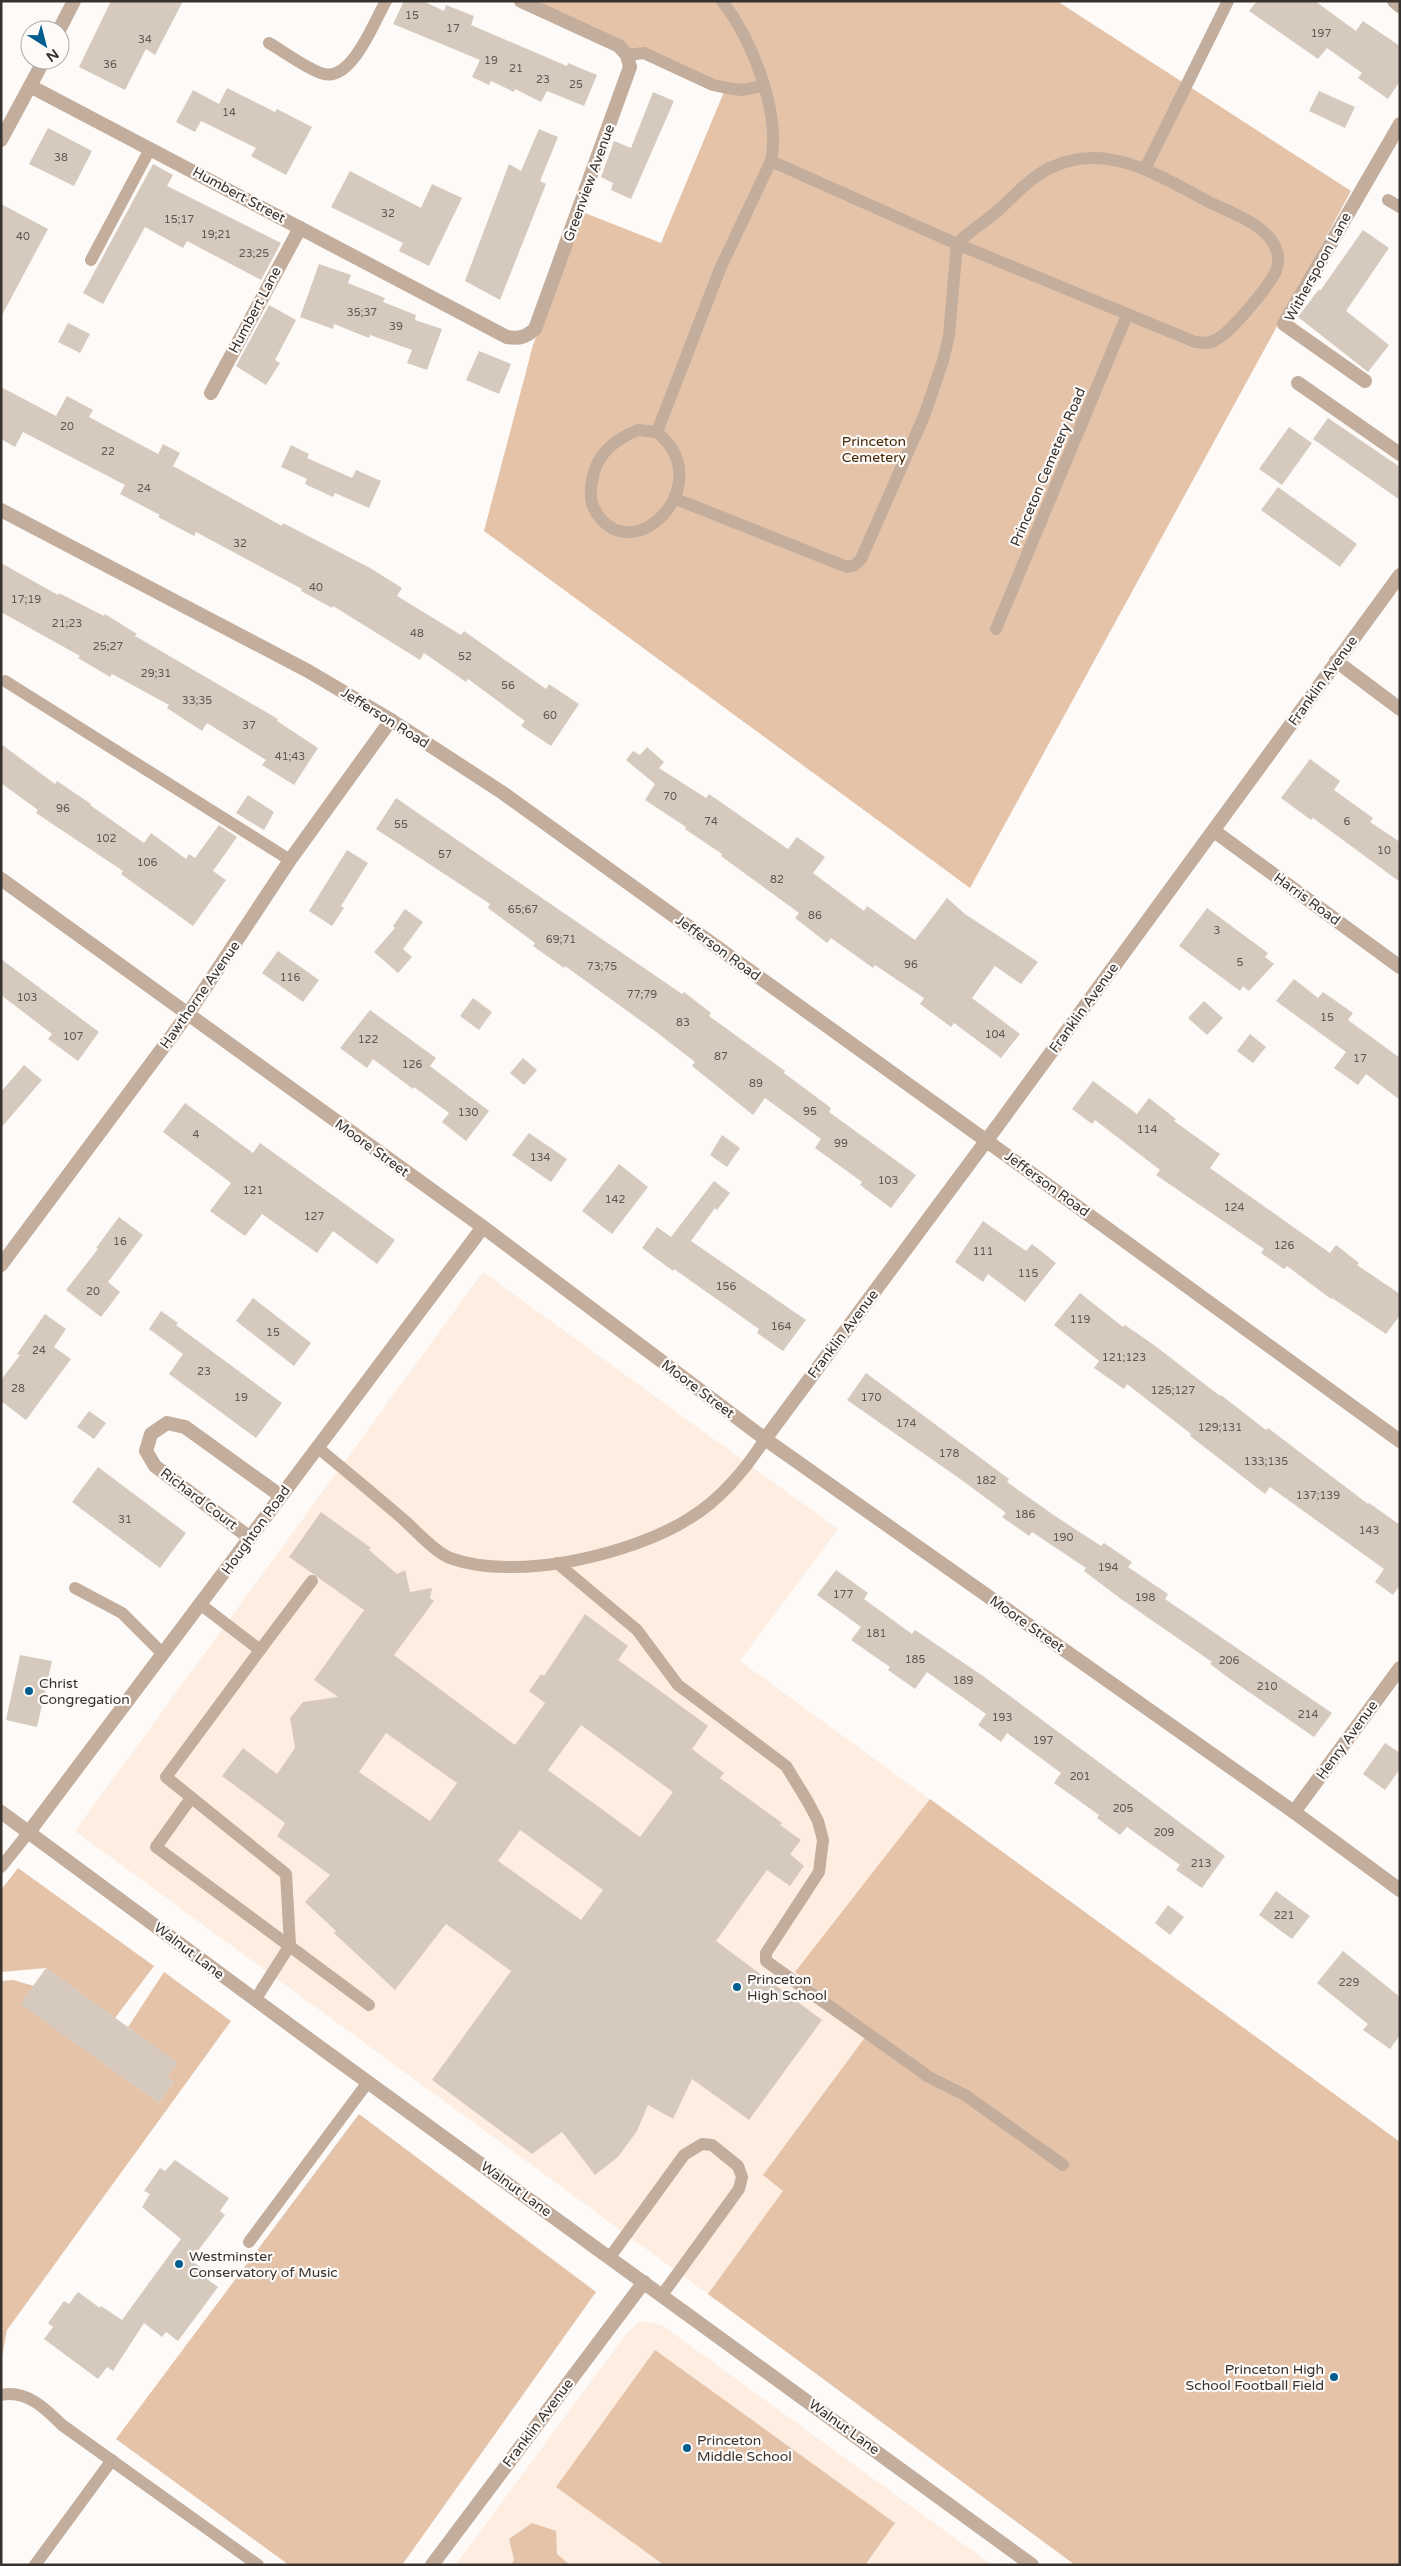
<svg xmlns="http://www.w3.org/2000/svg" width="1401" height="2566" viewBox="0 0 1401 2566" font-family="'Varela Round',sans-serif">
<rect width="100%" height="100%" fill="#fdfaf8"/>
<!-- built -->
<g fill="#feeee2">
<path d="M483,1272l355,257 -98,132 660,481v423h-322l-1003,-734z"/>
<path d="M640,2321l22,4 330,240h-537l173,-233z"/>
</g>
<!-- green -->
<g fill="#e5c3a8">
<path d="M529,1h528l294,190 -381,697 -486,-357 49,-186 52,-132 76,30 63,-151z"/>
<path d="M930,1799l470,343v423h-325l-367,-271 75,-103 -20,-16 106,-143 -74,-60z"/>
<path d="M18,1868l136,98 -39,52 -69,-50 -45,4v-82z"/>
<path d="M164,1972l67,49 -224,309 -6,32v-381l12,-1 21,6 -13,18 138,99 15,-21 -7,-5 10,-14 -49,-36z"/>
<path d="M359,2114l237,178 -194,273h-113l-173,-126z"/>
<path d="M655,2350l240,173 -30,42h-201l-108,-78z"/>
<path d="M532,2523l24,8 1,23 13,11h-59l3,-5 -5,-21z"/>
</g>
<!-- building -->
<g fill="#d6cabf" fill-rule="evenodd">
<path d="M111,1h72l-28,54 -9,-6 -21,41 -46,-23z"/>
<path d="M404,1h19l21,10 2,-6 28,11 -3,9 96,41 1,-3 29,12 -13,31 -37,-15 -6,11 -26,-13 -1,3 -23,-11 -2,4 -17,-8 8,-17 -87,-36z"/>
<path d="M1257,1h58l41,30 7,-10 37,25v35l-12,18 -30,-21 4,-5 -35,-25 -9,11 -69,-48z"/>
<path d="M227,88l48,24 2,-3 35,18 -26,48 -35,-19 5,-8 -55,-27 -6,11 -19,-10 17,-32 26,14z"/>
<path d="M1319,91l36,16 -10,21 -36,-17z"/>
<path d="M653,92l21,9 -43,98 -20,-9 2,-7 -12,-6 13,-36 17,7z"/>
<path d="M48,128l44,23 -18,35 -45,-22z"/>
<path d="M539,129l19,8 -18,44 6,3 -46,116 -35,-19 44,-117 12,7z"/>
<path d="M153,164l20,11 -6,11 114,57 -20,37 -74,-39 -4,7 -38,-21 -42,77 -20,-11z"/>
<path d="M350,171l71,37 11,-24 30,14 -33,68 -30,-15 4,-8 -72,-36z"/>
<path d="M1,204l47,25 -47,88z"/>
<path d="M1363,230l26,18 -43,63 43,34 -21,27 -70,-55 21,-28 1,2z"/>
<path d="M319,264l32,11 -3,8 37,15 -2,4 33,13 -1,5 27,9 -15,41 -20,-7 5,-13 -42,-15 -1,3 -35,-14 -1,5 -33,-12z"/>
<path d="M269,305l27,15 -21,40 5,3 -14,22 -30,-19z"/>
<path d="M68,323l22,11 -10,19 -22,-11z"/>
<path d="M479,351l32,13 -12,30 -33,-14z"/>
<path d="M1,387l55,29 11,-20 26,14 -4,7 69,37 5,-10 17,9 -7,13 109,60 1,-3 87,45 32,20 -5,8 64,39 3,-4 82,58 3,-5 30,20 -28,42 -30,-20 4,-5 -57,-42 -2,3 -42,-29 -4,7 -87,-54 -1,2 -31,-17 1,-2 -106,-57 -2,4 -36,-19 2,-2 -40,-21 5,-9 -102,-53 -8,15 -14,-8z"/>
<path d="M1328,418l72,49v33l-87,-61z"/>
<path d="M1289,427l23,16 -30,42 -23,-16z"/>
<path d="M291,445l18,9 -2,4 45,20 4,-8 25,11 -12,27 -34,-15 -2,4 -28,-13 2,-5 -26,-12z"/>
<path d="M1278,487l79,57 -17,23 -79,-57z"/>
<path d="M1,563l57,32 1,-2 45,23 1,-2 32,20 -2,2 143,83 -1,2 41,27 -24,37 -32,-20 4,-5 -59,-37 -5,8 -35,-23 2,-3 -57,-31 -2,3 -32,-19 2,-2 -79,-44z"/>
<path d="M1,744l54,40 2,-3 34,23 -1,1 54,38 7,-10 35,26 3,-5 6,4 24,-33 18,12 -24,34 13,9 -33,46 -72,-52 2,-3 -87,-58 2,-3 -37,-27z"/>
<path d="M647,747l17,15 -5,6 47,30 3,-4 79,55 9,-12 28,20 -12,16 51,38 3,-5 48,34 32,-42 18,16 73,48 -17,22 -26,-18 -23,32 48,36 -19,24 -47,-35 -3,4 -31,-23 4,-6 -49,-33 -2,3 -42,-30 -4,5 -32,-25 4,-5 -78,-57 1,-2 -37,-25 1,-2 -41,-27 10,-16 -29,-24 7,-9 7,4z"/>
<path d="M1310,759l30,22 -6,9 39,28 -3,4 30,20v40l-87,-64 -2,2 -30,-22z"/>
<path d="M248,795l26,17 -10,18 -28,-17z"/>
<path d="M396,798l286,196 2,-2 27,21 -2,3 76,55 -1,2 47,35 -2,4 87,63 -25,33 -31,-23 2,-3 -47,-34 6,-9 -56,-41 -12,17 -61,-49 3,-4 -40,-31 -90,-65 -1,2 -31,-22 2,-3 -47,-35 2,-4 -114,-75z"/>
<path d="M347,850l21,13 -27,43 3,2 -12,18 -23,-15z"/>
<path d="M1207,908l61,45 -3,4 9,7 -25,27 -6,-5 -3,5 -61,-45z"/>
<path d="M405,909l18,13 -20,27 9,8 -14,16 -24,-21 21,-24 -2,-2z"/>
<path d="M278,951l41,29 -16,22 -41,-29z"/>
<path d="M1,959l98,73 -21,29 -30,-22 4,-5 -51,-39z"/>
<path d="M1294,979l24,19 5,-6 30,21 -5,7 52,38v42l-34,-26 -8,11 -24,-17 12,-16 -70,-51z"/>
<path d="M473,998l19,14 -13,18 -19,-14z"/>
<path d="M1204,1001l19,17 -16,17 -19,-17z"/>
<path d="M370,1010l66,48 -6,8 59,45 -23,30 -24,-19 7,-9 -35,-26 -1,2 -40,-30 -6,9 -27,-20z"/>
<path d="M1250,1034l16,13 -13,16 -16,-12z"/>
<path d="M523,1058l14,12 -13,15 -14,-12z"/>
<path d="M24,1065l18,15 -41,48v-36z"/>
<path d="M1093,1081l44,33 12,-16 27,21 -2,2 46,33 -10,14 120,85 6,-8 23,18 -2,2 43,29v21l-14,19 -54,-36 -1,1 -44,-33 -3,3 -23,-16 3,-4 -108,-74 4,-5 -65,-50 -3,4 -20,-15z"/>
<path d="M185,1103l68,50 7,-10 135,97 -18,24 -44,-33 -16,22 -55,-39 -17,22 -35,-25 21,-28 -68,-51z"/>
<path d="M529,1133l38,26 -16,23 -39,-27z"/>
<path d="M722,1135l18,13 -13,19 -17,-12z"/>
<path d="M619,1164l29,23 -36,47 -30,-23z"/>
<path d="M714,1181l16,12 -13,17 -2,-2 -24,33 115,79 -23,31 -26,-18 2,-4 -85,-60 -1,2 -31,-23 15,-21 14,10z"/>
<path d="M119,1217l24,18 -35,47 12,10 -19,25 -35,-27 32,-41 -2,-1z"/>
<path d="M983,1221l43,30 6,-7 24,19 -31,39 -37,-28 -5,8 -28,-20z"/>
<path d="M1080,1293l43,34 2,-2 29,20 66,51 1,-1 45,35 2,-2 100,76 1,-1 31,22v60l-7,10 -18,-13 9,-13 -114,-82 -5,7 -75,-58 1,-2 -64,-50 -3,5 -30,-21 5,-7 -45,-36z"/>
<path d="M253,1298l58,45 -17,23 -58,-45z"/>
<path d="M161,1311l17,12 -2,2 106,78 -26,35 -87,-64 14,-20 -34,-25z"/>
<path d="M45,1314l21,15 -12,18 17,12 -45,61 -25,-19v-21l19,-25 -3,-1z"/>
<path d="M866,1373l143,106 -2,3 48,34 46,30 3,-3 28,19 -4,5 40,27 -3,5 167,114 -18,24 -84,-58 -20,-15 2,-2 -91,-63 -37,-28 2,-3 -54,-36 -3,4 -27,-19 4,-4 -43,-32 -116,-81z"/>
<path d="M89,1411l17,12 -12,16 -17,-12z"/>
<path d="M98,1467l88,66 -26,35 -88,-66z"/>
<path d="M321,1512l50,36 -2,2 28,24 8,-4 5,22 22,-4 -2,10 4,3 -40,54 121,90 30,-42 -16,-12 12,-17 3,2 41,-62 43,32 -10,14 90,66 -16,23 32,24 -4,5 62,45 -2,2 21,15 -11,14 14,12 -14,20 -23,-16 -51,71 106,79 -73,100 -57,-41 -19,40 -25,-14 -11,26 -19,26 -23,18 -33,-43 -30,22 -100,-74 79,-109 -65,-47 -51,66 -61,-57 2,-2 -31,-29 25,-27 -53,-39 8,-13 -63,-47 21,-28 34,26 18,-26 -5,-30 13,-16 35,-5 -24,-17 50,-70 -75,-53zM581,1725l92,67 -33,45 -92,-67zM386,1733l71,50 -27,38 -71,-49zM520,1830l83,60 -22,30 -83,-59z"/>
<path d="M836,1570l32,23 -4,6 48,35 3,-4 68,46 242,180 -23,32 -26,-18 4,-5 -53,-38 -7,8 -23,-17 2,-3 -45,-32 7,-10 -54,-40 -6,9 -23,-17 8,-11 -59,-42 -12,17 -27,-19 2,-3 -39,-27 10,-13 -44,-32z"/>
<path d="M20,1655l32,6 -15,66 -31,-7z"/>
<path d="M1385,1743l15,10v16l-15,21 -22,-16z"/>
<path d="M1276,1891l34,25 -18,23 -33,-24z"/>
<path d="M1168,1905l16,12 -14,18 -15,-12z"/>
<path d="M1343,1951l57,46v38l-10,14 -27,-19 5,-6 -51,-41z"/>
<path d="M46,1968l132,95 -11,14 7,5 -15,21 -139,-99z"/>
<path d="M175,2160l54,38 -9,13 5,4 -34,45 19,15 -3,4 11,8 -40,54 -12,-9 -4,5 -18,-14 -31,48 -6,-4 -9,12 -54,-40 9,-12 -5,-4 16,-22 5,3 9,-12 22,16 1,-2 21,14 59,-81 -39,-32 8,-13 -6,-3 16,-23 5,3z"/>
</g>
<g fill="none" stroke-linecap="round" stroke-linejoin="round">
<!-- service -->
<g stroke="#c3ad9c" stroke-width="12">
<path d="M269,43c14,8 41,28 55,31 28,7 50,-52 62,-73"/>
<path d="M627,55l17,-2 69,32 14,3 15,2 22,-4"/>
<path d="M1145,169l83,-168"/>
<path d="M1388,200l12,7"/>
<path d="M91,260l59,-111"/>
<path d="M638,430l19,2c5,5 12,11 15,17 29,47 -34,110 -70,71 -11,-12 -13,-23 -10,-39 4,-27 22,-41 46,-51z"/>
<path d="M657,432l63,-163 51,-108c10,-48 -19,-122 -49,-160"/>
<path d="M676,499l171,68 8,-2 6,-6 63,-143 19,-55 6,-26 8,-91c13,-14 30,-23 44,-36 15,-14 30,-31 49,-40 57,-28 109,8 159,34 22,11 58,22 67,47 3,7 3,14 0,22 -7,15 -44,60 -59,68 -7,5 -14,4 -22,3l-238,-98 -186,-83"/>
<path d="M996,629l131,-314"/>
<path d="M5,681l285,179"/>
<path d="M317,1447c29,24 58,48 87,73 11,10 32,33 46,38 66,24 182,-3 240,-40 30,-18 57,-50 75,-79"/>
<path d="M557,1563l80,67 41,55 108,81 22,36 10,19 5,19 -4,32 -53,81v8l163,116 36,18 98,70"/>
<path d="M75,1588l47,25 41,41"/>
<path d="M200,1604l60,46 -94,127 120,97 4,71 -35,55"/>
<path d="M260,1650l52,-69"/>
<path d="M191,1798l-35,49 213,158"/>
<path d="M1,1867l28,-35"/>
<path d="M249,2242l119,-160"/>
<path d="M610,2257l74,-102 18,-11 10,1 26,21 4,11 -3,12 -77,106"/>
<path d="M1,2395c25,-6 45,14 61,30l196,140"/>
<path d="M35,2565l77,-105"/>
</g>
<!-- minor -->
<g stroke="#c3ad9c" stroke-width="14">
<path d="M30,86l477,251c13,2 19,0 28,-8l95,-262 -3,-12 -8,-9 -98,-45"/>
<path d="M1365,381l-81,-57 116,-200"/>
<path d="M1298,383l102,71"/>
<path d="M211,393l89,-165"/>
<path d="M1,510l307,161 83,49 112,73 499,359 398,289"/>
<path d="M1336,661l64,48"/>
<path d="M1214,831l186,136"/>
<path d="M1,879l482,348 282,212 529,373 106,78"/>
<path d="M1,1265l187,-251 102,-154 101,-140"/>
<path d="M765,1439l236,-318 399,-546"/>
<path d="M250,1538l-95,-72 -9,-15 5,-17 16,-11 18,4 96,69"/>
<path d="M1,1812l324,239 707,514"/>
<path d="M1294,1812l106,-144"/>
<path d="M29,1832l454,-605"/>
<path d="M432,2565l212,-283"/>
</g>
<!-- tertiary -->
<g stroke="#c3ad9c" stroke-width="14">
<path d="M1394,1l6,5"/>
<path d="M59,30l15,-29"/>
<path d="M1,140l43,-80"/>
</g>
</g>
<!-- markers -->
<g fill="#005e8f" stroke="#fdfaf8" stroke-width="2">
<circle cx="29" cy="1691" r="5"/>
<circle cx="737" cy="1987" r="5"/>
<circle cx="179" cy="2264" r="5"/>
<circle cx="1334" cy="2377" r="5"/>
<circle cx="687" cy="2448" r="5"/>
</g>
<g text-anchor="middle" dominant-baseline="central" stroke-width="4.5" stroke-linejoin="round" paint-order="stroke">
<!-- number labels -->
<g font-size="11" fill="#5f5852">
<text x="412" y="15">15</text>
<text x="453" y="28">17</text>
<text x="1321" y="33">197</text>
<text x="145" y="39">34</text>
<text x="491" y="60">19</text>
<text x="110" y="64">36</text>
<text x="516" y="68">21</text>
<text x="543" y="79">23</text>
<text x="576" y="84">25</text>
<text x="229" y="112">14</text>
<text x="61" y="157">38</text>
<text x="388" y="213">32</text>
<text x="179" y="219">15;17</text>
<text x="216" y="234">19;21</text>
<text x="23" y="236">40</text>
<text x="254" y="253">23;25</text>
<text x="362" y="312">35;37</text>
<text x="396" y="326">39</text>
<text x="67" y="426">20</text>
<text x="108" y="451">22</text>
<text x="144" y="488">24</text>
<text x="240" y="543">32</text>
<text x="316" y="587">40</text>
<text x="26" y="599">17;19</text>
<text x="67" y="623">21;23</text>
<text x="417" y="633">48</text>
<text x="108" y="646">25;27</text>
<text x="465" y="656">52</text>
<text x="156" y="673">29;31</text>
<text x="508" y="685">56</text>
<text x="197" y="700">33;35</text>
<text x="550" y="715">60</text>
<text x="249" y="725">37</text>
<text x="290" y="756">41;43</text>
<text x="670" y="796">70</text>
<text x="63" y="808">96</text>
<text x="711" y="821">74</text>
<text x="1347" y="821">6</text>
<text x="401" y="824">55</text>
<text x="106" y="838">102</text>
<text x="1384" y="850">10</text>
<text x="445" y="854">57</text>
<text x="147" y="862">106</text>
<text x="777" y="879">82</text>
<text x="523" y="909">65;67</text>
<text x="815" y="915">86</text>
<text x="1217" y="930">3</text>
<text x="561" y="939">69;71</text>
<text x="1240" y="962">5</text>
<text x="911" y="964">96</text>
<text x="602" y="966">73;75</text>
<text x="290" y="977">116</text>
<text x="642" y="994">77;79</text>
<text x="27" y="997">103</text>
<text x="1327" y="1017">15</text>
<text x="683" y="1022">83</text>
<text x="995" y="1034">104</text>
<text x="73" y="1036">107</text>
<text x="368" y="1039">122</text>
<text x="721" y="1056">87</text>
<text x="1360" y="1058">17</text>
<text x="412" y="1064">126</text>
<text x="756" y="1083">89</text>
<text x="810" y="1111">95</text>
<text x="468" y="1112">130</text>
<text x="1147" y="1129">114</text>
<text x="196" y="1134">4</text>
<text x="841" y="1143">99</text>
<text x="540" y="1157">134</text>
<text x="888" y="1180">103</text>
<text x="253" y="1190">121</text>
<text x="615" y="1199">142</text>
<text x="1234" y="1207">124</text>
<text x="314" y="1216">127</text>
<text x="120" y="1241">16</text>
<text x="1284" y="1245">126</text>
<text x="983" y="1251">111</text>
<text x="1028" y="1273">115</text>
<text x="726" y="1286">156</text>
<text x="93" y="1291">20</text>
<text x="1080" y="1319">119</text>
<text x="781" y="1326">164</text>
<text x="273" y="1332">15</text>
<text x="39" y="1350">24</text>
<text x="1124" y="1357">121;123</text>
<text x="204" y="1371">23</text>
<text x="18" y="1388">28</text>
<text x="1173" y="1390">125;127</text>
<text x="241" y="1397">19</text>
<text x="871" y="1397">170</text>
<text x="906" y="1423">174</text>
<text x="1220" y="1427">129;131</text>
<text x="949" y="1453">178</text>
<text x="1266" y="1461">133;135</text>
<text x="986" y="1480">182</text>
<text x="1318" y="1495">137;139</text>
<text x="1025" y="1514">186</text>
<text x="125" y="1519">31</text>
<text x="1369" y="1530">143</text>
<text x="1063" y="1537">190</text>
<text x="1108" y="1567">194</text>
<text x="843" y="1594">177</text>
<text x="1145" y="1597">198</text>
<text x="876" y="1633">181</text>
<text x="915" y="1659">185</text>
<text x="1229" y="1660">206</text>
<text x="963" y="1680">189</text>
<text x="1267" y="1686">210</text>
<text x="1308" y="1714">214</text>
<text x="1002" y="1717">193</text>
<text x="1043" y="1740">197</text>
<text x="1080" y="1776">201</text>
<text x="1123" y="1808">205</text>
<text x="1164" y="1832">209</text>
<text x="1201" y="1863">213</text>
<text x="1284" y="1915">221</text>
<text x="1349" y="1982">229</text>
</g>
<!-- street labels -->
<g font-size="14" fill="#37322e" stroke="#fdfaf8">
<text transform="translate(589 183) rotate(-70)">Greenview Avenue</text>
<text transform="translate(239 195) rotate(28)">Humbert Street</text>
<text transform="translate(1318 267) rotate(-61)">Witherspoon Lane</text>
<text transform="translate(255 310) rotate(-62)">Humbert Lane</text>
<text transform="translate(1048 467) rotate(-67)">Princeton Cemetery Road</text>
<text transform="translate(1323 681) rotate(-54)">Franklin Avenue</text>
<text transform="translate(385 718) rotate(32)">Jefferson Road</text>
<text transform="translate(1307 899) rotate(36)">Harris Road</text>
<text transform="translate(718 948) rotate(36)">Jefferson Road</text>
<text transform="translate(200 995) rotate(-55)">Hawthorne Avenue</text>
<text transform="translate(1084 1008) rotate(-54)">Franklin Avenue</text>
<text transform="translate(372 1148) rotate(36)">Moore Street</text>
<text transform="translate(1047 1184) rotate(36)">Jefferson Road</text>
<text transform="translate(843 1334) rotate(-53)">Franklin Avenue</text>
<text transform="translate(698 1389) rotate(37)">Moore Street</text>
<text transform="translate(199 1499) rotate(37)">Richard Court</text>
<text transform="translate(256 1530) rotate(-54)">Houghton Road</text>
<text transform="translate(1027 1624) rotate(35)">Moore Street</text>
<text transform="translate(1347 1740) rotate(-54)">Henry Avenue</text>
<text transform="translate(189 1951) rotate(37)">Walnut Lane</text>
<text transform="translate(516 2189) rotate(36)">Walnut Lane</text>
<text transform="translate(538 2423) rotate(-53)">Franklin Avenue</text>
<text transform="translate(844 2427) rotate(36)">Walnut Lane</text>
</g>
<!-- park labels -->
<g font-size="14" fill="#442504" stroke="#fdfaf8">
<text x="874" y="441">Princeton<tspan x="874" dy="16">Cemetery</tspan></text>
</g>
<!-- poi labels -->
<g font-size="14" fill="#37322e" stroke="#fdfaf8" text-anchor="start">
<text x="39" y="1683">Christ<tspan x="39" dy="16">Congregation</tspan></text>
<text x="747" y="1979">Princeton<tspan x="747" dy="16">High School</tspan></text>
<text x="189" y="2256">Westminster<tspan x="189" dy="16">Conservatory of Music</tspan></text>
<text x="1324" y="2369" text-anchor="end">Princeton High<tspan x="1324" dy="16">School Football Field</tspan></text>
<text x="697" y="2440">Princeton<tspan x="697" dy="16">Middle School</tspan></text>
</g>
</g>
<!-- border -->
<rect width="1401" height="2566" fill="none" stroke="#37322e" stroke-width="5"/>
<!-- north arrow -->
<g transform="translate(45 45) rotate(144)"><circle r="24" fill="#fdfaf8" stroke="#aeaaa7"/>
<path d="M0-4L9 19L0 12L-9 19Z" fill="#005e8f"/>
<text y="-8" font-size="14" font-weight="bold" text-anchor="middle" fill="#37322e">N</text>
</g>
</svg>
